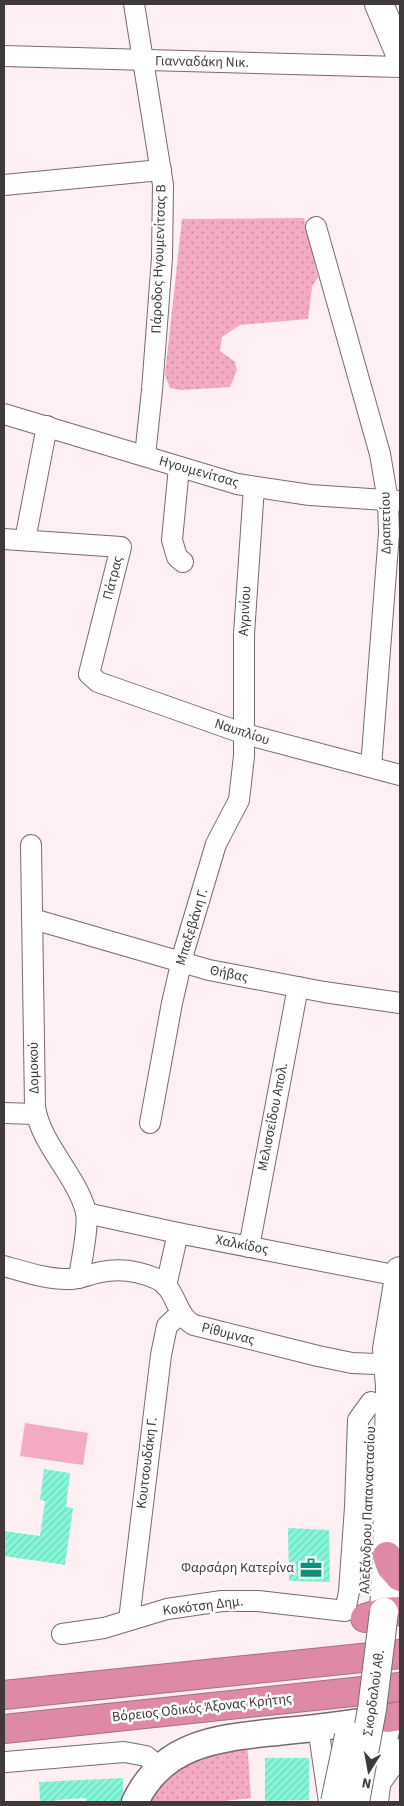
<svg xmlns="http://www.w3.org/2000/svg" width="404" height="1806" viewBox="0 0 404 1806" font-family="'Source Sans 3',sans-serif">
<defs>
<pattern id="grass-dots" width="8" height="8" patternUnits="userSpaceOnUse" patternTransform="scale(1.25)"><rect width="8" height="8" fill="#f4aac0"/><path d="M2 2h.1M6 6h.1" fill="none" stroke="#c78b9d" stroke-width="1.8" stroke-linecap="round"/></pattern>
<pattern id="building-hatch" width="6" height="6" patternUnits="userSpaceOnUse" patternTransform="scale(1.25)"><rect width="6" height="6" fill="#85f7da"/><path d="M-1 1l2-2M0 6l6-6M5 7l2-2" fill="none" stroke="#74d4bc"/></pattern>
</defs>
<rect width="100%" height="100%" fill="#feeff3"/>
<!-- grass -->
<g fill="url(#grass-dots)">
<path d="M304,218l14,59 -6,10 -4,32 -68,6 -18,12 -2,14 15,11 2,8 -7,17 -49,3 -11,-2 -5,-13 17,-156z"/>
<path d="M247,1741l4,57 -35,4h-66l10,-16 14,-17z"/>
</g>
<!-- pitch -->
<path fill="#f4aac0" d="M25,1423l63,10 -5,32 -63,-9z"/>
<!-- building -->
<g fill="url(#building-hatch)">
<path d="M44,1469l26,4 -4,34 7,1 -8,57 -61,-9v-25l36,5 5,-35 -5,-1z"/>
<path d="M288,1528l41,2 1,52 -41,-1z"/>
<path d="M265,1758h44v42l-44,1z"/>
<path d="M123,1778v14l-3,10h-34v-4l-30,2v2h-16l-1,-20z"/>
</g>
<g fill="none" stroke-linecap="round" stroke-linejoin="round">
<!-- minor casing -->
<g stroke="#76696d" stroke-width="22">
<g id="minor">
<path d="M134,4l29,181 -1,73 -10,132 -7,66"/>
<path d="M4,56l396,11"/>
<path d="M4,185l157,-15"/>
<path d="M316,227l64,227 8,47 1,32 -18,234"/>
<path d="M4,414l233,70 73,11 90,6"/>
<path d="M179,467l-7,73 5,17 6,5"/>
<path d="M4,539l117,8 -32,127 9,8 147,52 155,41"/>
<path d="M25,540l22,-114"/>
<path d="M31,845l4,262c6,38 42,69 51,105 3,15 -5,50 -7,66"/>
<path d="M33,919l176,51 115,22 76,11"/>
<path d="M4,1113l32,1"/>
<path d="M150,1123l22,-120 12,-52 32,-107 23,-44 5,-44v-122l10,-147"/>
<path d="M86,1213l92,20 221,43"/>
<path d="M249,1247l49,-260"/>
<path d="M4,1266c21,6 45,14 67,13 10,-1 20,-5 30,-7 19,-4 38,-1 56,7 20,9 18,37 37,46l124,31 34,7 25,1 23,-4"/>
<path d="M166,1286l12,-53"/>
<path d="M129,1620l32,-265 6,-29 14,-13"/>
<path d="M62,1634l42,-6 63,-19 55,-8h36l87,10 4,-19 6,-85 3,-87 13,-18"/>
<path d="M318,1727l11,75"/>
<path d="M6,1762l118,-10 22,4 14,12"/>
<path d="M377,1788l17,-24 6,-15"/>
</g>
</g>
<!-- tertiary casing -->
<g stroke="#76696d" stroke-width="29">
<path id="tertiary" d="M135,1802c30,-63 90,-64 150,-71 35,-3 69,-8 103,-13"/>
</g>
<!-- secondary casing -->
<g stroke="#76696d" stroke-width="30">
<g id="secondary">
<path d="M379,4l21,50"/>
<path d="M384,1612l3,-56 3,-170 -3,-37 13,-78"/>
<path d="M374,1802l6,-50 8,-34"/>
</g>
</g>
<!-- motorway casing -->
<g stroke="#a66e80" stroke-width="30">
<g id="motorway">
<path d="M387,1556l4,11 9,10"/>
<path d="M365,1618l19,-6 16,-1"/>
<path d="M4,1695l396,-41"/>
<path d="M388,1718l12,-2"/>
<path d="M4,1729l396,-42"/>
</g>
</g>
<!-- minor -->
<use href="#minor" stroke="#fff" stroke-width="20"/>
<!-- tertiary -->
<use href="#tertiary" stroke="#fff" stroke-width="26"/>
<!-- secondary -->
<use href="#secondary" stroke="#fff" stroke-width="28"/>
<!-- motorway -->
<use href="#motorway" stroke="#de8aa5" stroke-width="28"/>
<!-- secondary-bridge casing -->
<g stroke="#76696d" stroke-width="30" stroke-linecap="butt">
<g id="secondary-bridge">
<path d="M335,1802l14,-66"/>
<path d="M355,1802l17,-93 12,-97"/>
</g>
</g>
<!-- secondary-bridge -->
<use href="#secondary-bridge" stroke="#fff" stroke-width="28"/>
</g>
<!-- icons -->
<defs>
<g id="office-bare" transform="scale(1.725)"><path d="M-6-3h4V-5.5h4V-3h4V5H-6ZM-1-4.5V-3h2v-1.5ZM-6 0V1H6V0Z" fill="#0c9179" stroke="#fff" stroke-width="2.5" paint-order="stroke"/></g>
</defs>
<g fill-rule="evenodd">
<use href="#office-bare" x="311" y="1568"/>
</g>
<g text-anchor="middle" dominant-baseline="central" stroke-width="5" stroke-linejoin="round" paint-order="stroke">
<!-- street labels -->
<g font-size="14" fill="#3f393a" stroke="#fff">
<text transform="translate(202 62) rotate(1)">Γιανναδάκη Νικ.</text>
<text transform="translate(159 259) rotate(-88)">Πάροδος Ηγουμενίτσας Β</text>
<text transform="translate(199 472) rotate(16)">Ηγουμενίτσας</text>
<text transform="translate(386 523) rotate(-91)">Δραπετίου</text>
<text transform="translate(113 578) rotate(-76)">Πάτρας</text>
<text transform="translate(245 611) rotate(-87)">Αγρινίου</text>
<text transform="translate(242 732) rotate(18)">Ναυπλίου</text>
<text transform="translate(192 927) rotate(-73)">Μπαξεβάνη Γ.</text>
<text transform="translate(229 974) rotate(11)">Θήβας</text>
<text transform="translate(34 1068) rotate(-91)">Δομοκού</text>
<text transform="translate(273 1117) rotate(-79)">Μελισσείδου Απολ.</text>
<text transform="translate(242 1245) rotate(11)">Χαλκίδος</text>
<text transform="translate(228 1334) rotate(14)">Ρίθυμνας</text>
<text transform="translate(147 1463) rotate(-83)">Κουτσουδάκη Γ.</text>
<text transform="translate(368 1510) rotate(-88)">Αλεξάνδρου Παπαναστασίου</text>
<text transform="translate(203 1606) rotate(-7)">Κοκότση Δημ.</text>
<text transform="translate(374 1693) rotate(-82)">Σκορδαλού Αθ.</text>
<text transform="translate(202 1708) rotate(-6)">Βόρειος Οδικός Άξονας Κρήτης</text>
</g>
<!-- poi labels -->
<g font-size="14" fill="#3f393a" stroke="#fff" text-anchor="end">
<text x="294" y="1568">Φαρσάρη Κατερίνα</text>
</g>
</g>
<!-- border -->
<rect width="404" height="1806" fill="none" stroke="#3f393a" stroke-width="10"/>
<!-- north arrow -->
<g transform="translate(369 1771) rotate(191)" stroke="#ffffff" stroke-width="4" paint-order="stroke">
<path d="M0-4L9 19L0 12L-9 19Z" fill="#3f393a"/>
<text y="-8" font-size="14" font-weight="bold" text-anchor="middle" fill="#3f393a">N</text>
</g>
</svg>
